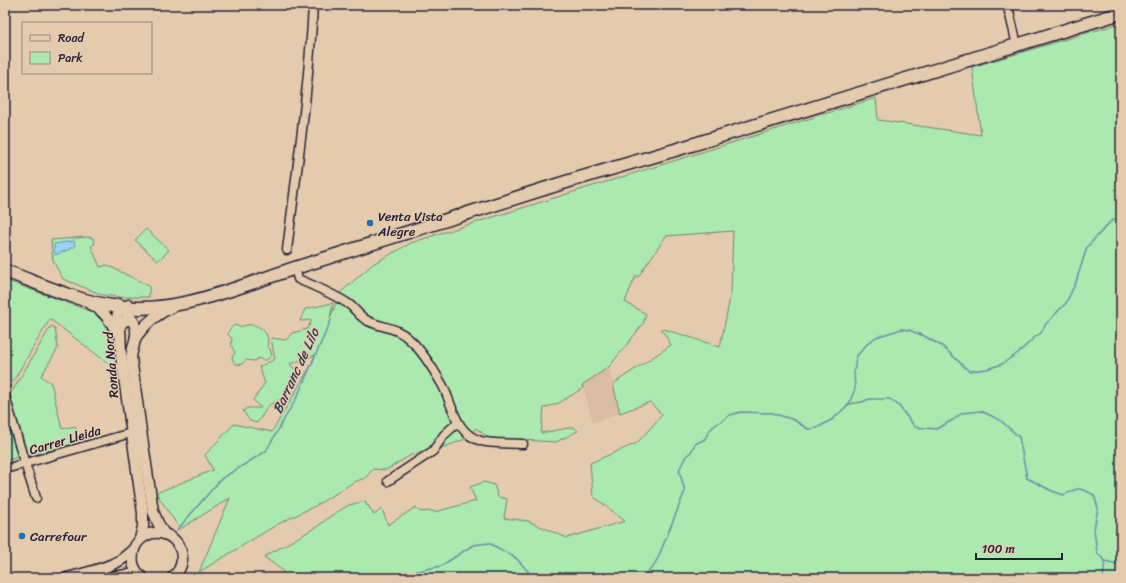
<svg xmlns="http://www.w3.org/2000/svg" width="1126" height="583" viewBox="0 0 1126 583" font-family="Sriracha,sans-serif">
<rect width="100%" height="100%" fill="#e5cbad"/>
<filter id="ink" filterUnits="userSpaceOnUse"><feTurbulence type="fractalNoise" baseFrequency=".025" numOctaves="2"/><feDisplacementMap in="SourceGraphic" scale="8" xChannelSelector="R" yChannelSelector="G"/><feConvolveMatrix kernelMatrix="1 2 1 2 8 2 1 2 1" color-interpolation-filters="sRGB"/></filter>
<g filter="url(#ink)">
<!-- built -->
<path fill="#d9bca1" d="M609,367l11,46 -27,10 -11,-38z"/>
<!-- green -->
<g fill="#ace9af" stroke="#678675">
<path d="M1121,23v555h-835l-4,-8 -18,-13 54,-31 14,-11 17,-10 16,-4 2,5 1,-1 6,10 8,-6 6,16 28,-18 4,5 12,-1 3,1 41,-11 -6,-14 14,-5 10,3 4,12 9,2 -3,19 24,3 39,17 58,-17 -32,-25 -3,-33 47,-20 25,-28 -12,-13 -30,11 -7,-29 58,-39 -10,-17 59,19 11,-54 2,-62 -67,5 -28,41 -2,-2 -11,27 21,12 -3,10 -34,43 -27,18 1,3 -24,15 -15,5 -3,25 33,-6 4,4 -22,11 -67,-4 -13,-10 -11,11 -26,10 -14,1 -14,5 -25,15 -13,-1 -8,9 -11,4 -37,23 -39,19 -79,48 31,-74 -50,31 -24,-36 57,-23 -8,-15 29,-31 38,8 38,-65 5,-12 -25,9 7,8 -13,25 -15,8 -12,18 -7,-2 -7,-10 4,-3h14l-8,-8 12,-17 -6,-16 16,-8 -4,-21 15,2 6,-7 15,-4 5,-9 -12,1 5,-12 28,-6 -3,15 10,-25 33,-29 38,-21 33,-11h1l431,-134 2,22 103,15 -9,-68z"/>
<path d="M146,229l23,21 -11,11 -23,-21z"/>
<path d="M88,237l5,1 2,6 -4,2 9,21 7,-2 42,21v11h-30l-16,-2 -40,-16 -10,-18 -2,-21z"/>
<path d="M5,280l90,33 10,11 8,13 4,33 -67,-51 -41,69 -4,-7z"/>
<path d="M235,325l5,2c15,-7 32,4 27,20l3,2 2,6c-4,5 -8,7 -13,3l-5,3 -8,-1 -4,4c-6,1 -8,0 -10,-6l3,-6c-4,-5 -4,-8 -3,-14 -7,-3 -3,-10 3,-13z"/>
<path d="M51,326l4,2 3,20 -17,28 10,7 11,46 13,-3 5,16 -52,14 -18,-61z"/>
<path d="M5,413l13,44 -13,4z"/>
</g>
<!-- water -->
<path fill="#97d4f8" stroke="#688dac" d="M74,241l1,6 -5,1v1l-15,6 -1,-11z"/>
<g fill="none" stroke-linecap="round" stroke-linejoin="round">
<!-- stream -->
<g stroke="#688dac" stroke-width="1.5">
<path d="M849,404l13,-2 7,-3h21l8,6 17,22 21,2 17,-9 9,-7 19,-2 19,9 19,17 8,41 25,13 12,4c15,-8 14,-8 30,0l4,13 -4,21 3,24 8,8 12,3h4"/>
<path d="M177,530l44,-51 45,-28 32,-56 33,-75"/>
<path d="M400,578l13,-6 28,-6 32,-21 16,-2 27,15 18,20"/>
<path d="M642,578l11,-11 5,-9 27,-67 -6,-21 7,-14 5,-4 4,-8 10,-5 4,-8 5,-5 16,-11 11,-3 31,1 22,7 14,9 9,-1 16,-9 16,-15 6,-15 -1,-16 2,-16 11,-13 9,-7 26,-8 7,1 15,6 18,10 27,25 18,-2 15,-5 16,-11 17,-16 6,-4 4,-8 21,-22 10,-21 11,-35 24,-26 10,-4"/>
<path d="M1103,578l2,-17"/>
</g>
<!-- minor casing -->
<g stroke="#22223b" stroke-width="11">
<g id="minor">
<path d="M1007,5l3,10 7,30"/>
<path d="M287,250c10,-81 22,-163 26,-245"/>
<path d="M295,268l3,11c18,8 36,15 52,26 6,5 11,13 18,16 15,7 29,6 41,18 12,10 26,33 34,47 10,20 12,47 38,55 10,3 30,2 42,3"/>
<path d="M5,396l17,58 14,44"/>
<path d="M5,469l126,-36"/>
<path d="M388,481l45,-30 11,-16 11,-10 2,-3"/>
</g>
</g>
<!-- major casing -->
<g stroke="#22223b" stroke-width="13">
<g id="major">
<path d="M90,304c12,5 18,14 25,25"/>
<path d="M118,304c5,3 7,7 11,11 13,18 5,23 2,42l10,74 12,80 5,12 6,11"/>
<path d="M134,322l-4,-2h-4l-6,5 1,31 22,157v14l-3,12"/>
<path d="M116,331c-1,-10 1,-24 13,-26"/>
<path d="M136,337c10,-14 21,-24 37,-30"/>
<path d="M67,578c17,-5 36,-8 52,-17 5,-3 10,-8 15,-12"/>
<path d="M108,578l18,-3h12"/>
<path d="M143,578c-8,-6 -12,-15 -10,-25 1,-6 4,-11 9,-15 26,-19 56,18 30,40"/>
</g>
</g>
<!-- highway casing -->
<g stroke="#22223b" stroke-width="15">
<path id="highway" d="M5,271c33,12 72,30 107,35 63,10 125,-19 183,-38l271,-86 109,-32 446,-137"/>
</g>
<!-- minor -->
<use href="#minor" stroke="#e5cbad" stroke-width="8"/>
<!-- major -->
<use href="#major" stroke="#e5cbad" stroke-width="10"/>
<!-- highway -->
<use href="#highway" stroke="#e5cbad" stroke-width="12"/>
</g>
</g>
<!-- markers -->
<g fill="#1f6fb2" stroke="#e5cbad" stroke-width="1.5">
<circle cx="370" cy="223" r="4"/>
<circle cx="22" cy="536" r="4"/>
</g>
<g text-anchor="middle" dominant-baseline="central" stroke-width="3" stroke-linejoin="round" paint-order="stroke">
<!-- poi labels -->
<g font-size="13" fill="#22223b" stroke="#e5cbad" text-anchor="start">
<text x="378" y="216">Venta Vista<tspan x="378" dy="15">Alegre</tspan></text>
<text x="30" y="536">Carrefour</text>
</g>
<!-- street labels -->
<g font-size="13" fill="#22223b" stroke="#e5cbad">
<text transform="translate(111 365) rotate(-95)">Ronda Nord</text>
<text transform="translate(65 440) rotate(-16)">Carrer Lleida</text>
</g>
<!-- water labels -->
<g font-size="14" font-style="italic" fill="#343d57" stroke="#e5cbad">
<text transform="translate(296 371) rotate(-65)">Barranc de Lilo</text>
</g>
</g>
<!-- margin -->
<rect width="1126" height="583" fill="none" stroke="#e5cbad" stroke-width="20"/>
<rect x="10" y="10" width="1106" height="563" fill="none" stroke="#22223b" stroke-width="1.5" filter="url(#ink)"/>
<!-- legend -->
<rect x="22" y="22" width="130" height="52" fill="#e5cbad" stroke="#97877f"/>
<rect x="30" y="35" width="20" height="6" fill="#e5cbad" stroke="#97877f"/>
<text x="58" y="42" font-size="12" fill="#22223b">Road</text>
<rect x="30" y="52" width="20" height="12" fill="#ace9af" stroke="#97877f"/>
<text x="58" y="62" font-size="12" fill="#22223b">Park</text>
<!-- scale -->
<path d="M976 553v6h86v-6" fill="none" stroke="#22223b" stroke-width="2"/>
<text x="982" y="553" font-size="12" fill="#22223b" stroke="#e5cbad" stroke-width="3" paint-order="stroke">100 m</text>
</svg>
